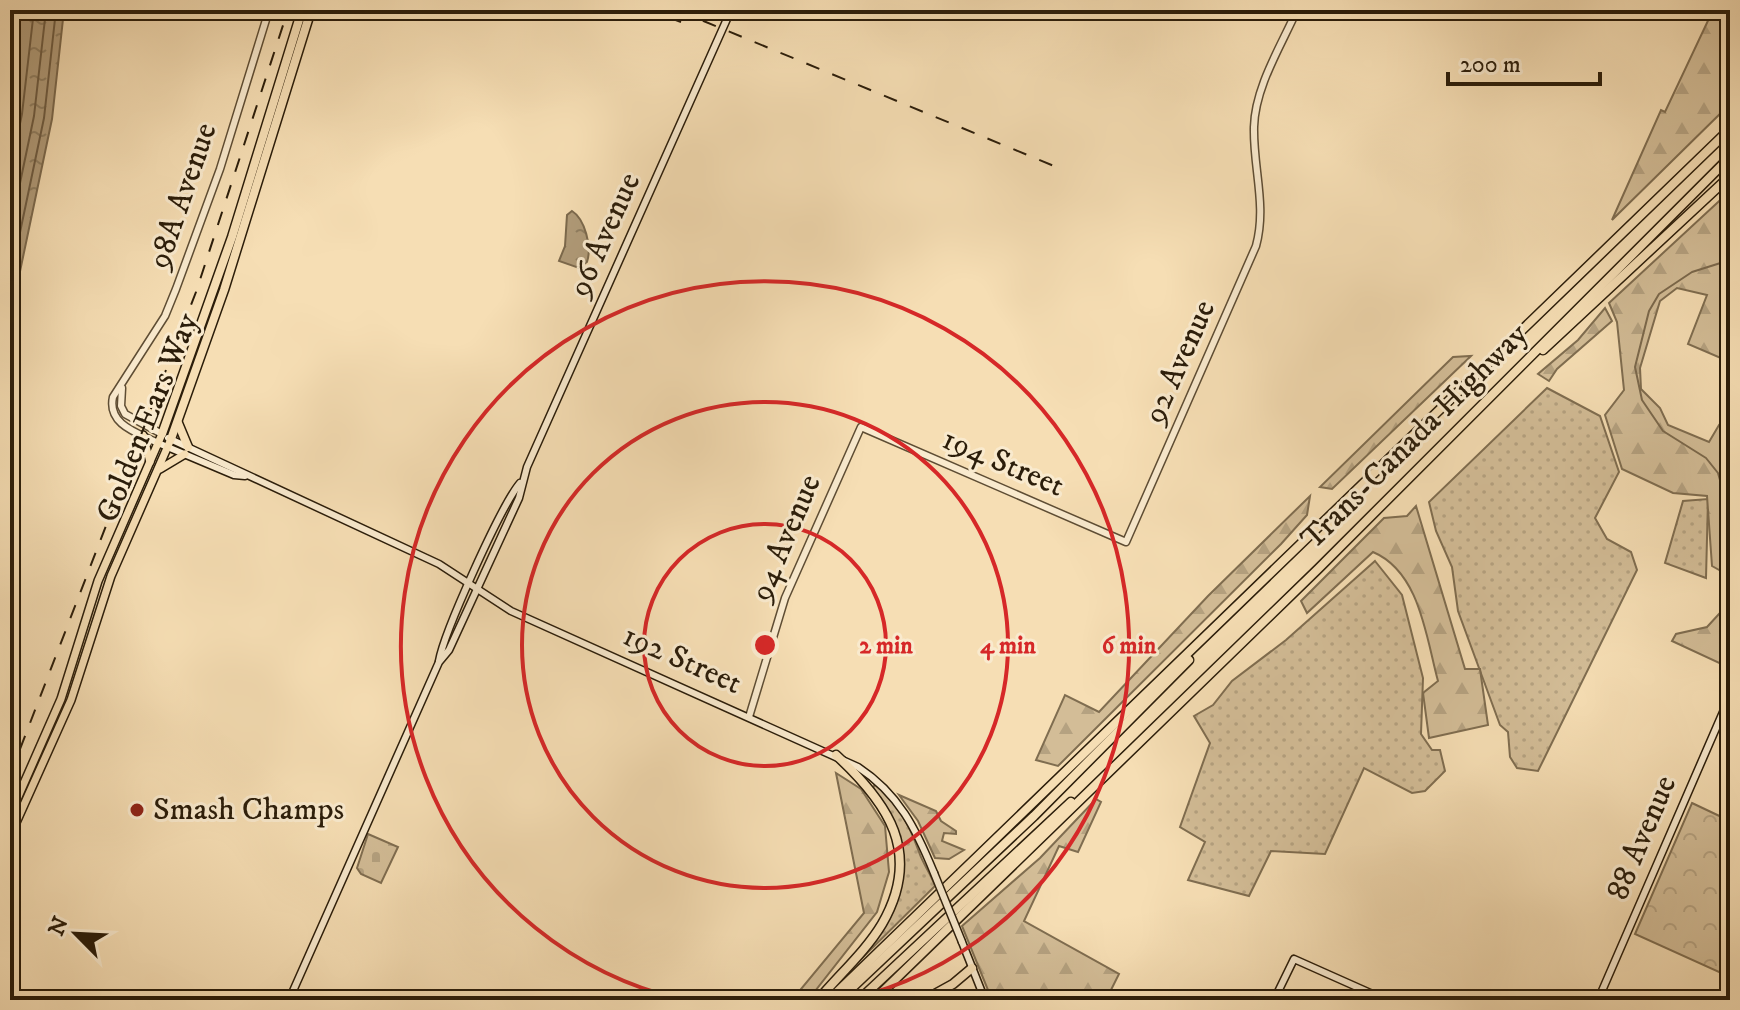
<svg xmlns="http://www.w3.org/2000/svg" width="1740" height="1010" viewBox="0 0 1740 1010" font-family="'IM FELL DW Pica',serif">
<defs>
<pattern id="grass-dots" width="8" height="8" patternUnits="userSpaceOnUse" patternTransform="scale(2)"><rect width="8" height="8" fill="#d3bd97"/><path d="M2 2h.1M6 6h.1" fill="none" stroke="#b5a281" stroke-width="1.8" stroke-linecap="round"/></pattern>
<pattern id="forest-firs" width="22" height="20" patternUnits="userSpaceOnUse" patternTransform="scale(2)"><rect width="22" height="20" fill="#d3bd97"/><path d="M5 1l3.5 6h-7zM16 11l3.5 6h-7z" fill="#b5a281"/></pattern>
<pattern id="cemetery-stones" width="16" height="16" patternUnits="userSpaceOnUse" patternTransform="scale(2)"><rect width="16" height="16" fill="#d3bd97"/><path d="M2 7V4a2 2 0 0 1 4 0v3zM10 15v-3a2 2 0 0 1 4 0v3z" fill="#b5a281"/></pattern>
<pattern id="park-crowns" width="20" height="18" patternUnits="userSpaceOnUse" patternTransform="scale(2)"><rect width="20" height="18" fill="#d3bd97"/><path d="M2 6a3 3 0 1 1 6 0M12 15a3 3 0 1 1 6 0" fill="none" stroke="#b5a281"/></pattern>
<pattern id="water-ripples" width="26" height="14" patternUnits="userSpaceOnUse" patternTransform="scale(2)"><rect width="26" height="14" fill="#b19c7a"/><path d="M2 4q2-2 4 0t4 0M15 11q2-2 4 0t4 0" fill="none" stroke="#907f62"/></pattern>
</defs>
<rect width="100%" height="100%" fill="#f6deb4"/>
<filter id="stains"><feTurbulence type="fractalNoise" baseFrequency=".0025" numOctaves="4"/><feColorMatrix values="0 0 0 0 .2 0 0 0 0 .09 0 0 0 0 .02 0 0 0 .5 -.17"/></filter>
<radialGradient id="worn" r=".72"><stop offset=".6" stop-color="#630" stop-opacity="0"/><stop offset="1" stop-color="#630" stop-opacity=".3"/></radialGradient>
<!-- grass -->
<g fill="url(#grass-dots)" stroke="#7f6d50" stroke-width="2">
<path d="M1547,388l53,28 19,56 -24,46 12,21 24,13 6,18 -99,201 -21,-3 -7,-11 -2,-25 -8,-7 -42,-114 -6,-44 -16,-36 -7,-29z"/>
<path d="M1708,499l-2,79 -41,-15 18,-62z"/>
<path d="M1375,561l27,34 21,83 -2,56 11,16h8l5,21 -20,20 -13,2 -48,-25 -39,86 -54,-3 -22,45 -61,-16 17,-38 -25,-15 30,-84 -16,-27 19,-11 19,-24 54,-41z"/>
<path d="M875,784c24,21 34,40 44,68 4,12 12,22 16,34l-85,84 48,-78 -1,-62 -24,-42z"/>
</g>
<!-- forest -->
<g fill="url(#forest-firs)" stroke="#7f6d50" stroke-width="2">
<path d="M1713,10h17v94l-118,116 49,-110 4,2z"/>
<path d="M1730,191v171l-42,-18 19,-49 -30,-7 -17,13 -20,67 1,21 19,19 8,17 41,17 10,-17 11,6v145l-18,-10 -5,-70 -34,-3 -51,-24 -17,-54 19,-25 -7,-68 -8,-19z"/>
<path d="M1605,308l7,13 -55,48 -8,12 -11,-7 40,-34z"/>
<path d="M1471,356l-139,133 -12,-2 133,-130z"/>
<path d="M1310,496l-3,19 -26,29 -223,222 -22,-6 29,-65 34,17 109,-116z"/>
<path d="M1416,506l49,163h15l8,56 -59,13 -6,-45 15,-12c-12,-44 -18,-109 -65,-129l-66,61 -6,-12 83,-83 23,-2z"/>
<path d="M1730,602v66l-58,-27 4,-7 31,-7z"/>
<path d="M836,773l25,16 24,37 4,46 -12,40 -69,88 -12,-5 68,-82z"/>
<path d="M899,795l37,16 5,10 15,10v3l-12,-1 -2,8 22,9 -15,9 -14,-1 -17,-37z"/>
<path d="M1096,799l5,3 -23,50 -19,-6 -35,75 95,53 -13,26h-114l-30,-74 78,-68z"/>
</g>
<!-- cemetery -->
<path fill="url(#cemetery-stones)" stroke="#7f6d50" stroke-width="2" d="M368,834l30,13 -17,36 -20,-9 -4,-6z"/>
<!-- park -->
<path fill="url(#park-crowns)" stroke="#7f6d50" stroke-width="2" d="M1692,803l38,18v156l-95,-43z"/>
<!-- water -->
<g fill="url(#water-ripples)" stroke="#7b694d" stroke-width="2">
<path d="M10,10h54l-12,109 -42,200z"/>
<path d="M572,211c13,8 20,36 15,51l-8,6 -20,-7 6,-15 2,-31z"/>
</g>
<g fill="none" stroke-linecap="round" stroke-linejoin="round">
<!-- shore -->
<g stroke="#6e5c42" stroke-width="2">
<path d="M10,172l12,-58 12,-104"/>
<path d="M10,231l24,-115 12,-106"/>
<path d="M10,280l34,-162 12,-108"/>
</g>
<!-- stream -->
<path stroke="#7b694d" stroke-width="2" d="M1730,260l-38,12 -33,22 -10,17 -14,56 7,33 21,31 43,27 12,15 12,42"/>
<!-- tertiary casing -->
<g stroke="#5e4d34" stroke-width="9">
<g id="tertiary">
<path d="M122,388l-1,18 4,8 37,20"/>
<path d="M158,443c-20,-10 -51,-18 -45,-46l52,-81 11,-27 44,-120 49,-159"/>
<path d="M749,717l36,-119 76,-171 265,115 130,-296c11,-40 -3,-78 -2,-119 1,-40 27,-81 43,-117"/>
</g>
</g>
<!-- secondary casing -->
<g stroke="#2b1d0a" stroke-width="9">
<g id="secondary">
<path d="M168,438l271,126 72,47 347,156c41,27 58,62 76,106"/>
<path d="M158,443l76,32 11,1"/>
<path d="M439,661c5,-29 62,-155 81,-178"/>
<path d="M962,942l23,58"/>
<path d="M289,1000l150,-338 10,-12 70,-152 8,-31 204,-457"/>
<path d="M1274,1000l20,-41 92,41"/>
<path d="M1598,1000l132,-304"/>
</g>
</g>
<!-- primary casing -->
<g stroke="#2b1d0a" stroke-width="10">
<g id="primary">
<path d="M143,435l7,27"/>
<path d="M160,469l25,-15"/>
<path d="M10,815l51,-116 37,-118 64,-147"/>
<path d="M10,836l61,-136 40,-124 60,-137"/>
</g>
</g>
<!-- motorway casing -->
<g stroke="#2b1d0a" stroke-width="11">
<g id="motorway">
<path d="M1543,350l187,-174"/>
<path d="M178,423l10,24"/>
<path d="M162,434l70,-197 70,-227"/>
<path d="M171,439l53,-149 87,-280"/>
<path d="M818,1000c20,-24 48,-49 64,-76 41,-71 6,-121 -46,-169"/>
<path d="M829,1000l901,-871"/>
<path d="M839,1000l195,-184 155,-156"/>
<path d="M859,1000l212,-198"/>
<path d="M874,1000l444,-431 412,-412"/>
<path d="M924,1000l29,-16 19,-16"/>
</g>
</g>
<!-- tertiary -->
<use href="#tertiary" stroke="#f9eace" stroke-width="6"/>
<!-- secondary -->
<use href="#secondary" stroke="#f9eace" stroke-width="6"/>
<!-- primary -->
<use href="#primary" stroke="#f6deb4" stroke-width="7"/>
<!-- motorway -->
<use href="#motorway" stroke="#f6deb4" stroke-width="8"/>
<!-- rail -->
<g stroke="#2b1d0a" stroke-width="2" stroke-dasharray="14 14" stroke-linecap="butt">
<path d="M648,10l33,12"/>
<path d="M677,10l377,156"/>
<path d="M10,775l186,-483 92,-282"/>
</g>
<!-- secondary-bridge casing -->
<g stroke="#2b1d0a" stroke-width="9" stroke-linecap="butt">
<path id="secondary-bridge" d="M934,873l28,69"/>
</g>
<!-- secondary-bridge -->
<use href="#secondary-bridge" stroke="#f9eace" stroke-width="6"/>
</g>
<!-- distance rings -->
<g fill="none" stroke="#d62828" stroke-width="4">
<circle cx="765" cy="645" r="121"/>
<circle cx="765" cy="645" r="243"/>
<path d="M683 1000A364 364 0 1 1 847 1000"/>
</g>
<!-- markers -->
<circle fill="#8f2418" stroke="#f9eace" stroke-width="3" cx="137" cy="810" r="8"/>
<g text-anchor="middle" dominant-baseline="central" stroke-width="6" stroke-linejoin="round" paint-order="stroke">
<!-- street labels -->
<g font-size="32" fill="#2b1d0a" stroke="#f9eace">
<text transform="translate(183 196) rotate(-71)">98A Avenue</text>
<text transform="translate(605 235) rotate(-66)">96 Avenue</text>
<text transform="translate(1180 362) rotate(-66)">92 Avenue</text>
<text transform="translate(148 418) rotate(-68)">Golden Ears Way</text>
<text transform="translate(1415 437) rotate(-45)">Trans-Canada Highway</text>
<text transform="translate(1003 463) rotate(23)">194 Street</text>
<text transform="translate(786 538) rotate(-67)">94 Avenue</text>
<text transform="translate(682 660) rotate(24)">192 Street</text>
<text transform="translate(1642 838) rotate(-67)">88 Avenue</text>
</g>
<!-- poi labels -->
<g font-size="32" fill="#2b1d0a" stroke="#f9eace" text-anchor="start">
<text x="153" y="810">Smash Champs</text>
</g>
</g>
<circle cx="765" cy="645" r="12" fill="#d62828" stroke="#f9eace" stroke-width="4"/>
<g font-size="24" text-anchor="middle" font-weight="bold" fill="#d62828" stroke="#f9eace" stroke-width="6" stroke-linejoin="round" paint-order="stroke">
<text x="886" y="653">2 min</text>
<text x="1008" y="653">4 min</text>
<text x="1129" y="653">6 min</text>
</g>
<!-- margin -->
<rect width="1740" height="1010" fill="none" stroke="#f6deb4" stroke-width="40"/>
<rect x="12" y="12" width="1716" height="986" fill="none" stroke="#2b1d0a" stroke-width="4"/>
<rect x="20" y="20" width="1700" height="970" fill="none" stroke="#2b1d0a" stroke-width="2"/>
<!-- north arrow -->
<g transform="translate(76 934) rotate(294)" stroke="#f9eace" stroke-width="6" paint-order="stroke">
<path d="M0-6L14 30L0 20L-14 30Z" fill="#2b1d0a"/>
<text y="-12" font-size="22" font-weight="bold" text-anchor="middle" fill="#2b1d0a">N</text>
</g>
<!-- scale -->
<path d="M1448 72v12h152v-12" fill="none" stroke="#2b1d0a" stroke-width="4"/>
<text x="1460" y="72" font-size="24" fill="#2b1d0a" stroke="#f9eace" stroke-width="6" paint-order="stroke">200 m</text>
<rect width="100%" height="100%" filter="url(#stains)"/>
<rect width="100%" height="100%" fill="url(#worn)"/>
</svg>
